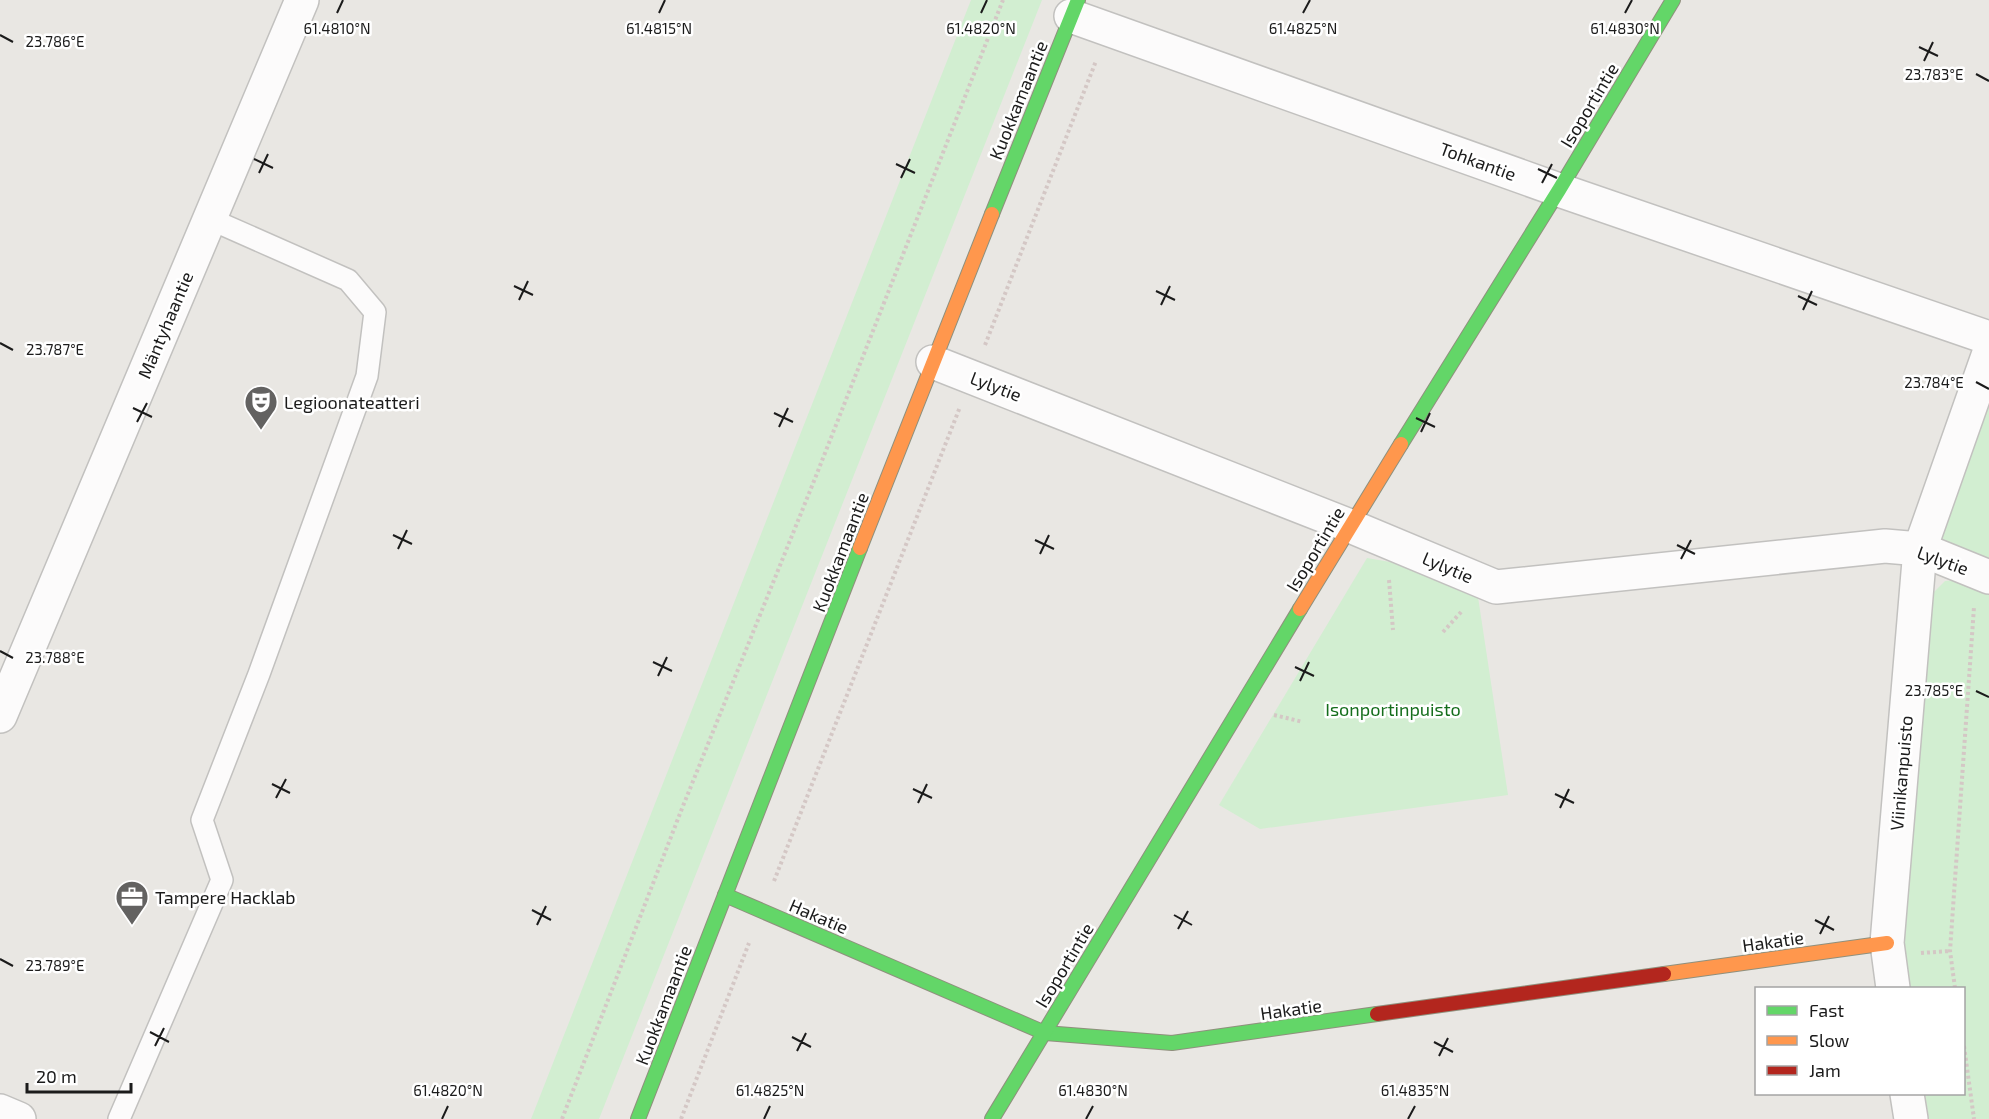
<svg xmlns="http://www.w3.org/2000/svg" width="1989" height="1119" viewBox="0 0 1989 1119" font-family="'Exo 2',sans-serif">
<rect width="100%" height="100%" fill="#e9e7e3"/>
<!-- park -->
<g fill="#d2eed1">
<path d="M971,0h71l-443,1119h-68z"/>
<path d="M1989,393v169l-49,-17z"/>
<path d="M1367,558l29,5 82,34 30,198 -248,34 -41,-24z"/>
<path d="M1966,579l23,9v531h-60l-4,-25h39v-106h-54l-7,-45 31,-351 11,-11z"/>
</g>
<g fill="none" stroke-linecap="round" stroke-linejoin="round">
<!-- lane casing -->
<g stroke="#c2c1bf" stroke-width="24">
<path id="lane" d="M119,1119l103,-239 -20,-60 57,-146 108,-298 8,-64 -27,-32 -138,-61"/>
</g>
<!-- street casing -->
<g stroke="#c2c1bf" stroke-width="36">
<g id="street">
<path d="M1071,16l488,174 430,148"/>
<path d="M933,362l417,164 146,61 389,-41 35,3 69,28"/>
<path d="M0,716l302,-716"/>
<path d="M1893,988l-6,-45 33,-394 69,-196"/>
<path d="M1907,1094l4,25"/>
<path d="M0,1111l19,8"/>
</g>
</g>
<!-- fast casing -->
<g stroke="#8f907d" stroke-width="16">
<g id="fast">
<path d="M992,214l86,-214"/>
<path d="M1401,444l158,-254 114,-190"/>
<path d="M725,895l320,138 127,10 205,-29"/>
<path d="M638,1119l222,-571"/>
<path d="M992,1119l308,-510"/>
</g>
</g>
<!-- slow casing -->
<g stroke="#8f907d" stroke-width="16">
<g id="slow">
<path d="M860,548l132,-334"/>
<path d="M1300,609l101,-165"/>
<path d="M1664,974l223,-31"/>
</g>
</g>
<!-- jam casing -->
<g stroke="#8f907d" stroke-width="16">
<path id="jam" d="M1377,1014l287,-40"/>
</g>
<!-- path -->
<g stroke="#d4c7c5" stroke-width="4" stroke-dasharray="3 3" stroke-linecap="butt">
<path d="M985,345l111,-284"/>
<path d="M1389,580l4,50"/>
<path d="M1443,632l19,-21"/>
<path d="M1274,715l29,7"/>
<path d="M774,881l186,-474"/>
<path d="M1921,953l29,-2"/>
<path d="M1955,988l-5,-37 24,-344"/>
<path d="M1964,1046l10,73"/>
<path d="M562,1119l119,-308 133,-330 189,-481"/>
<path d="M681,1119l68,-176"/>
</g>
<!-- lane -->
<use href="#lane" stroke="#fcfbfb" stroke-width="21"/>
<!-- street -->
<use href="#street" stroke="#fcfbfb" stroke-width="33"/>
<!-- fast -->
<use href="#fast" stroke="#63d668" stroke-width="14"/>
<!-- slow -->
<use href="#slow" stroke="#ff974d" stroke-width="14"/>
<!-- jam -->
<use href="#jam" stroke="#b3261e" stroke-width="14"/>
</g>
<!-- ticks -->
<path fill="none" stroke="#1b1b1b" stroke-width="2" d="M337,13l6,-13M659,13l6,-13M981,13l6,-13M1303,13l7,-13M1625,13l7,-13M0,35l13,7M1919,47l19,9M1924,61l9,-19M1976,74l13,7M254,159l19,9M896,164l19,9M1538,169l19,9M259,173l9,-19M901,178l9,-19M1542,183l10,-19M514,286l19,9M1156,291l19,9M1798,296l19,9M519,300l9,-19M1161,305l9,-19M1803,310l9,-19M0,343l13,7M1976,382l13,7M133,408l19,9M774,413l19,9M1416,418l19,9M137,422l10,-19M779,427l9,-19M1421,432l9,-19M393,535l19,9M1035,540l19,9M1677,545l18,9M398,549l9,-19M1040,554l9,-19M1681,559l10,-19M0,651l13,7M653,662l19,9M1295,667l19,9M658,676l9,-19M1300,681l9,-19M1976,691l13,6M272,784l18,9M913,789l19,9M1555,794l19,9M276,798l10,-19M918,803l9,-19M1560,808l9,-19M532,910l19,10M1174,915l18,10M1815,920l19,10M537,925l9,-19M1178,929l10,-18M1820,934l9,-18M0,959l13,7M150,1032l19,10M792,1037l19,10M1434,1042l19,10M155,1046l9,-18M797,1051l9,-18M1439,1056l9,-18M442,1119l6,-13M764,1119l6,-13M1086,1119l7,-13M1408,1119l7,-13"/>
<!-- icons -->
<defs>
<g id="theatre-pin" transform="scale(1.725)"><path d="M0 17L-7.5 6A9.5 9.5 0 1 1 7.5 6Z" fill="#636261" stroke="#fff"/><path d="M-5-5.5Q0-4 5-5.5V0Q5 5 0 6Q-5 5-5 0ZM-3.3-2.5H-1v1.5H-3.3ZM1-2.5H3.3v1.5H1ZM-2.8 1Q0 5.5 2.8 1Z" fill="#fff"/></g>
<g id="office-pin" transform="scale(1.725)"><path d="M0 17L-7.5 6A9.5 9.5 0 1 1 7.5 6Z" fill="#636261" stroke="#fff"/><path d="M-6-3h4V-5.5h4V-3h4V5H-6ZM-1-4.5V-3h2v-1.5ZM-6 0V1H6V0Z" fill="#fff"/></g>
</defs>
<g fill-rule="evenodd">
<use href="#theatre-pin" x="261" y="402"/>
<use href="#office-pin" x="132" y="897"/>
</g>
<g text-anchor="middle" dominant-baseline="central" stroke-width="5" stroke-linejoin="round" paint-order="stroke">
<!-- street labels -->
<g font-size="18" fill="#1b1b1b" stroke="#fff">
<text transform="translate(1018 100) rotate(-68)">Kuokkamaantie</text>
<text transform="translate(1589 105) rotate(-59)">Isoportintie</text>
<text transform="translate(1478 161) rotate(20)">Tohkantie</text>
<text transform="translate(165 325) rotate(-67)">Mäntyhaantie</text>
<text transform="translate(996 386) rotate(21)">Lylytie</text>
<text transform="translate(1315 549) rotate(-59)">Isoportintie</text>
<text transform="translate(840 552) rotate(-69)">Kuokkamaantie</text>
<text transform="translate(1943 560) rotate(20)">Lylytie</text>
<text transform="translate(1448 567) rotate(23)">Lylytie</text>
<text transform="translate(1901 773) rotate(-85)">Viinikanpuisto</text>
<text transform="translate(819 916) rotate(23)">Hakatie</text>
<text transform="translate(1773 941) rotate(-8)">Hakatie</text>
<text transform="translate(1064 965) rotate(-59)">Isoportintie</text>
<text transform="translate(663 1005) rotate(-69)">Kuokkamaantie</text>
<text transform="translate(1291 1009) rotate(-8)">Hakatie</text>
</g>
<!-- poi labels -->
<g font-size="18" fill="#1b1b1b" stroke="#fff" text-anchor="start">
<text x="284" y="402">Legioonateatteri</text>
<text x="155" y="897">Tampere Hacklab</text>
</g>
<!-- park labels -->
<g font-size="18" fill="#146d1b" stroke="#fff">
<text x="1393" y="709">Isonportinpuisto</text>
</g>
</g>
<g font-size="15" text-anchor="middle" fill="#1b1b1b" stroke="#fff" stroke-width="5" stroke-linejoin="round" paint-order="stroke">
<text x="337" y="34">61.4810°N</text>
<text x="981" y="34">61.4820°N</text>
<text x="1303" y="34">61.4825°N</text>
<text x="1625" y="34">61.4830°N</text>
<text x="659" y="34">61.4815°N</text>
<text x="55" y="47">23.786°E</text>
<text x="1934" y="80">23.783°E</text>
<text x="55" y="355">23.787°E</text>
<text x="1934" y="388">23.784°E</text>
<text x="55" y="663">23.788°E</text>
<text x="1934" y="696">23.785°E</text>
<text x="55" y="971">23.789°E</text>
<text x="448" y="1096">61.4820°N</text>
<text x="770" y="1096">61.4825°N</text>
<text x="1093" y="1096">61.4830°N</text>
<text x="1415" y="1096">61.4835°N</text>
</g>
<!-- legend -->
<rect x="1755" y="987" width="210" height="108" fill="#ffffff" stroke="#a4a4a4" stroke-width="1.5"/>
<rect x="1767" y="1006" width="30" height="9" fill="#63d668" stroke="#a4a4a4" stroke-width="1.5"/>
<text x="1809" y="1017" font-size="18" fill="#1b1b1b">Fast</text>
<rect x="1767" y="1036" width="30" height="9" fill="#ff974d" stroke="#a4a4a4" stroke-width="1.5"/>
<text x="1809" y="1047" font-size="18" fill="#1b1b1b">Slow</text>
<rect x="1767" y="1066" width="30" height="9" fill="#b3261e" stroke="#a4a4a4" stroke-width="1.5"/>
<text x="1809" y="1077" font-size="18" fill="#1b1b1b">Jam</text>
<!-- scale -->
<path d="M27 1083v9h104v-9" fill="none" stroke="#1b1b1b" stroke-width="3"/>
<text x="36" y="1083" font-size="18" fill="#1b1b1b" stroke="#ffffff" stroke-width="4.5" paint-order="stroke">20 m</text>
</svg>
